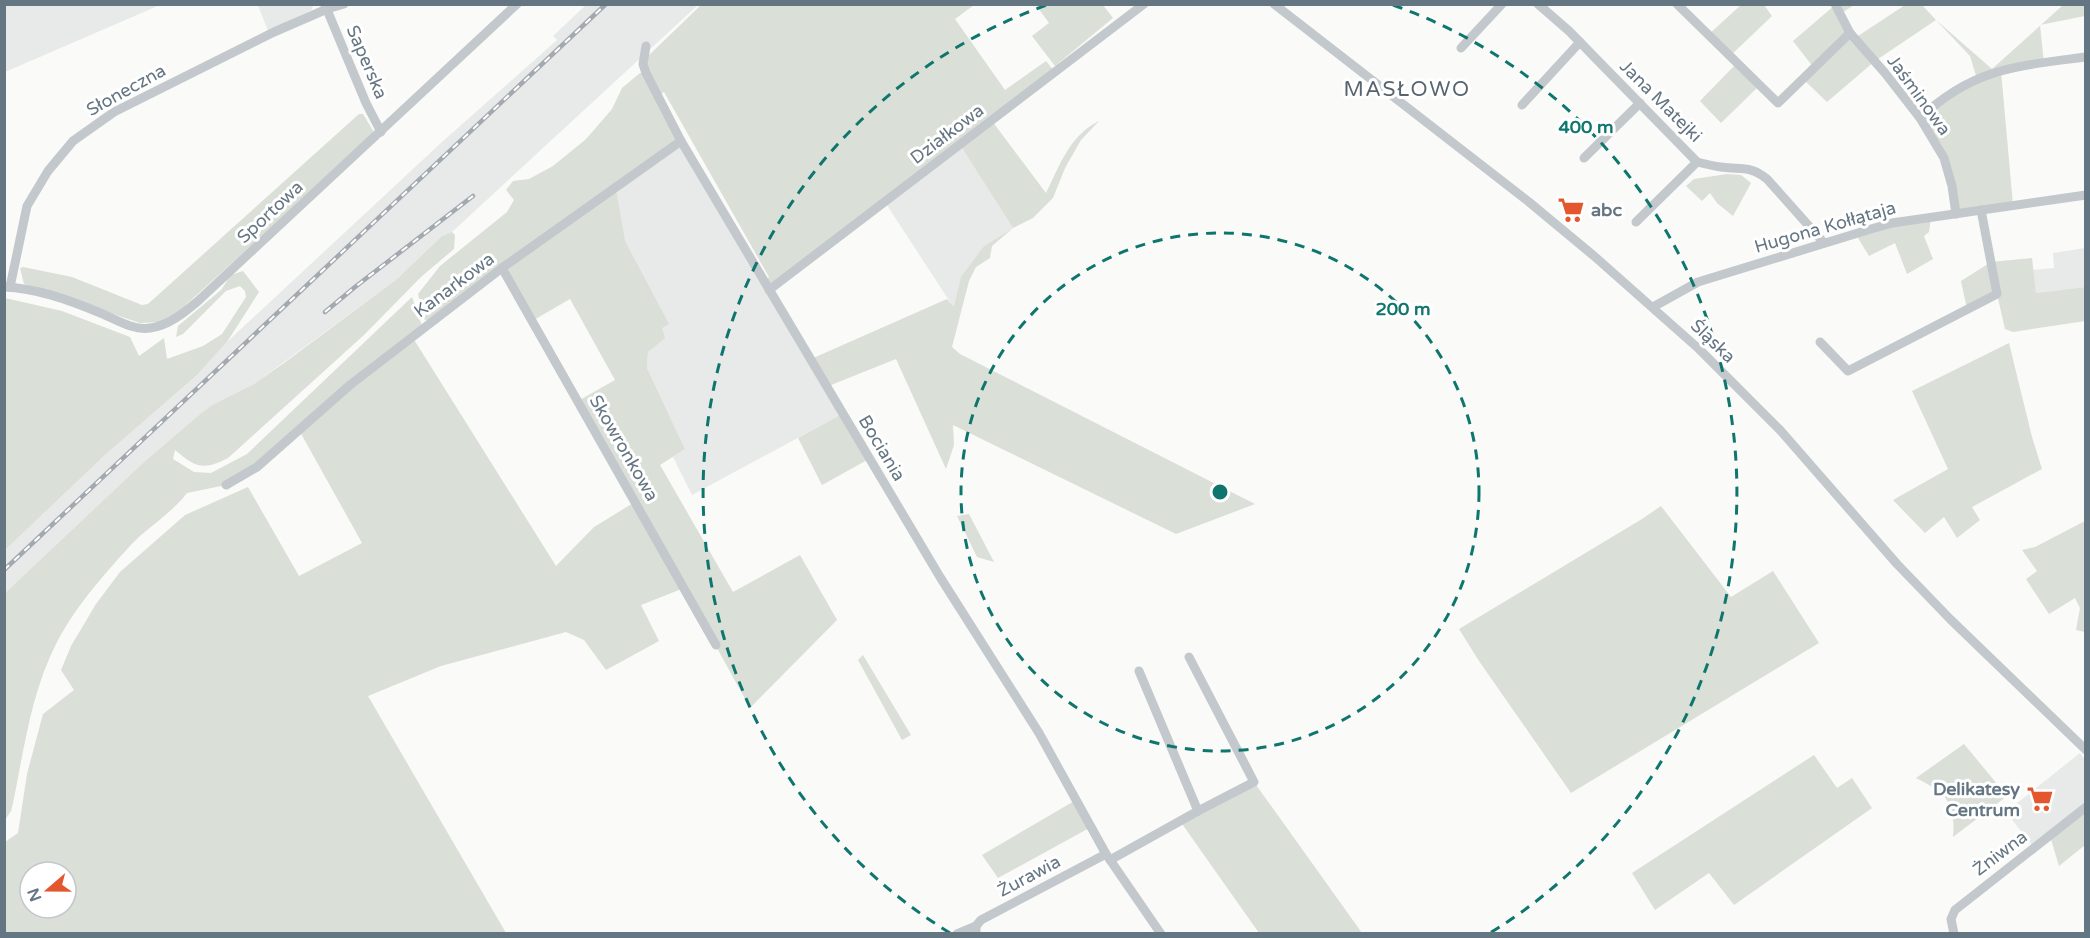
<svg xmlns="http://www.w3.org/2000/svg" width="2090" height="938" viewBox="0 0 2090 938" font-family="'Varela Round',sans-serif">
<rect width="100%" height="100%" fill="#fafaf8"/>
<!-- built -->
<g fill="#e8e9e9">
<path d="M5,4h155v1l-155,67z"/>
<path d="M258,5h55l-1,5 -44,21z"/>
<path d="M586,5h112l-246,227 -10,4 -45,43 -143,105 -42,21 -13,10 -55,47 -139,131v-43l100,-95 92,-80 30,-33 215,-200 115,-102 -4,-4z"/>
<path d="M681,141l161,273 -150,81 -19,-38 12,-8 -38,-81 1,-16 9,-9 -28,-73 -18,-79z"/>
<path d="M960,145l53,83 -29,18 -30,62 -69,-106z"/>
<path d="M2085,248v39l-49,6 -3,-23 21,-2 -1,-15z"/>
<path d="M2080,753l5,7v47l-51,41 -28,-36z"/>
</g>
<!-- green -->
<g fill="#dadfd7" fill-rule="evenodd">
<path d="M701,5h273l-19,14 50,71 41,-29 9,11 -63,49 54,72c14,-28 23,-57 53,-72l-18,19 -16,28 -12,30 -20,20 -20,10 -21,18 -2,12 -14,9 -7,14 -17,66 8,7 295,150 -79,30 -223,-109 1,20 -8,24 -50,-110 -70,28 -15,-28 136,-60 7,8 7,-30 23,-31 29,-18 -53,-83 -191,145 -4,-7 4,-6 -105,-185 -6,4 23,45 -66,43 10,57 44,83 -7,4 3,10 -17,14 -1,16 38,81 -25,16 73,127 67,-37 37,65 -87,88 -66,-120 -43,17 18,36 -53,29 -22,-30 -18,-8 -125,34 -73,30 138,237h-501v-91l13,-9 9,-59 16,-60 31,-24 -13,-20 10,-24 25,-42 24,-32 65,-57 63,-28 51,89 63,-33 -63,-113 -73,55 -39,8c-14,18 -31,29 -47,43 -10,9 -19,20 -28,30 -21,24 -42,50 -56,78 -25,49 -32,106 -43,159l-2,8 -6,9v-227l139,-131 55,-47 13,-10 42,-21 30,-21 113,-84 45,-43 10,-4 3,3 -1,14 -33,28 -57,58 -136,123c-25,13 -33,9 -53,-8l-2,9 21,13 17,1 36,-19 165,-157 11,32 -10,9 143,228 38,-39 41,-25 -57,-101 37,-21 -45,-81 -38,22 -30,-53 -71,55 -7,-4 -6,-25 22,-28 67,-54 7,-12 -8,-10 7,-9 16,-2 24,-13 32,-26 9,-10 18,-21 10,-21 18,-15h6v-15zM30,872h36v36h-36z"/>
<path d="M1036,5h67l10,13 -58,48 -23,-30 17,-13z"/>
<path d="M1741,5h23l8,11 -42,40 -22,-21z"/>
<path d="M1835,5h19l-14,9 15,24 50,-33h17l14,15 56,49 71,-64h22v11l-45,9 4,38 -43,8 12,134 -57,9 -12,-56 -24,-40 57,-39 -7,-23 -34,-36 -61,41 -48,41 -24,-23 11,-11 -21,-27z"/>
<path d="M1737,63l23,22 -39,38 -21,-22z"/>
<path d="M359,114h4l11,18 -9,10 -186,169 -19,11 -20,1 -116,-39 -4,-16 3,-1 49,10 70,28 6,-1z"/>
<path d="M1727,174l14,1 10,8 -18,33 -16,-13 -7,-10 -8,8 -16,-15 8,-7z"/>
<path d="M1931,218l-2,14 -5,4 9,23 -26,15 -12,-31 -26,13 -14,-23z"/>
<path d="M2032,258l4,35 49,-6v34l-72,11 -8,-3 -8,-35 -30,15 -6,-28 30,-19z"/>
<path d="M243,271l16,21 -32,50 -30,33 -92,80 -100,95v-252l57,13 68,26 9,19 25,-18 3,21 36,-13 19,-12 24,-37 -1,-6 -5,-5 -14,5 -43,43 -7,3 2,-11 43,-36 10,-15z"/>
<path d="M2009,343l23,94 10,32 -70,38 8,13 -23,18 -13,-21 -19,16 -32,-33 55,-31 -36,-78z"/>
<path d="M842,414l27,45 -47,26 -24,-47z"/>
<path d="M1661,506l70,91 42,-26 46,72 -248,150 -92,-132 -20,-32 183,-110z"/>
<path d="M969,514l25,48 -17,-5 -20,-41z"/>
<path d="M2085,521v111l-9,-2 4,-22 -5,-10 -26,16 -23,-35 11,-8 -15,-21 13,-3z"/>
<path d="M863,655l48,80 -9,5 -44,-80z"/>
<path d="M1964,744l43,52 -54,41c3,-35 -7,-44 -37,-59z"/>
<path d="M1814,755l23,33 15,-10 20,30 -138,97 -25,-32 -54,37 -23,-37z"/>
<path d="M1254,782l108,151h-103l-79,-112z"/>
<path d="M1076,800l15,27 -93,51 -16,-23z"/>
<path d="M2085,807v38l-26,21 -9,-30z"/>
</g>
<g fill="none" stroke-linecap="round" stroke-linejoin="round">
<!-- minor -->
<g stroke="#c3c8cc" stroke-width="9">
<path d="M1274,4l255,198 65,54 105,93 81,81 117,134 53,55 136,131"/>
<path d="M1538,4l31,27 128,131c8,2 16,4 24,5 20,3 29,-2 46,12l57,64"/>
<path d="M1677,4l101,99 72,-70"/>
<path d="M1835,4l15,29 35,40 35,45 24,40 8,28 4,28"/>
<path d="M325,5l41,98 15,29"/>
<path d="M646,46l-3,18 3,9 35,68 259,436 99,156 67,121 55,80"/>
<path d="M1461,48l41,-44"/>
<path d="M1522,105l58,-63"/>
<path d="M1920,118c53,-50 96,-52 166,-61"/>
<path d="M1584,158l56,-55"/>
<path d="M1636,222l61,-60"/>
<path d="M502,268l214,377"/>
<path d="M4,287c32,1 65,13 94,25 16,6 34,19 52,16 18,-2 35,-16 48,-27l319,-297"/>
<path d="M10,287l17,-81 21,-35 25,-30 41,-29 160,-80 53,-23 17,-5"/>
<path d="M769,290l375,-286"/>
<path d="M1653,307l45,-25 173,-53 21,-6 194,-28"/>
<path d="M1820,342l28,29 149,-77 -16,-84"/>
<path d="M226,485l31,-18 93,-82 152,-117 179,-127"/>
<path d="M1189,657l65,125 -56,29"/>
<path d="M1110,860l88,-49 -59,-140"/>
<path d="M957,934l19,-8"/>
<path d="M976,934v-8l5,-6 125,-66"/>
<path d="M1954,934l-3,-15 4,-9 131,-103"/>
</g>
<!-- rail casing -->
<g stroke="#a2aab0" stroke-width="4.5">
<g id="rail">
<path d="M325,312l30,-25 118,-91"/>
<path d="M4,570l602,-566"/>
</g>
</g>
<!-- rail -->
<use href="#rail" stroke="#fff" stroke-width="2" stroke-dasharray="7" stroke-linecap="butt"/>
</g>
<!-- distance rings -->
<g fill="none" stroke="#0f766e" stroke-width="3" stroke-dasharray="10 8">
<circle cx="1220" cy="492" r="259"/>
<path d="M950 933A517 517 0 0 1 1047 5M1393 5A517 517 0 0 1 1490 933"/>
</g>
<!-- icons -->
<defs>
<g id="supermarket-bare" transform="scale(2.07)"><path d="M-6-5.5h2.5l.6 2H6L4.5 2H-2.5L-4.4-4H-6ZM-1.5 3.2a1.3 1.3 0 1 0 .1 0ZM3 3.2a1.3 1.3 0 1 0 .1 0Z" fill="#e4572e" stroke="#fff" stroke-width="2.5" paint-order="stroke"/></g>
</defs>
<g fill-rule="evenodd">
<use href="#supermarket-bare" x="1571" y="210"/>
<use href="#supermarket-bare" x="2040" y="799"/>
</g>
<g text-anchor="middle" dominant-baseline="central" stroke-width="6" stroke-linejoin="round" paint-order="stroke">
<!-- street labels -->
<g font-size="18" fill="#657683" stroke="#fff">
<text transform="translate(367 62) rotate(67)">Saperska</text>
<text transform="translate(126 90) rotate(-29)">Słoneczna</text>
<text transform="translate(1919 95) rotate(54)">Jaśminowa</text>
<text transform="translate(1661 101) rotate(45)">Jana Matejki</text>
<text transform="translate(947 134) rotate(-37)">Działkowa</text>
<text transform="translate(270 212) rotate(-43)">Sportowa</text>
<text transform="translate(1825 227) rotate(-16)">Hugona Kołłątaja</text>
<text transform="translate(454 285) rotate(-37)">Kanarkowa</text>
<text transform="translate(1713 341) rotate(44)">Śląska</text>
<text transform="translate(624 448) rotate(60)">Skowronkowa</text>
<text transform="translate(882 448) rotate(59)">Bociania</text>
<text transform="translate(2000 853) rotate(-37)">Żniwna</text>
<text transform="translate(1029 876) rotate(-28)">Żurawia</text>
</g>
<!-- poi labels -->
<g font-size="18" font-weight="bold" fill="#657683" stroke="#fff" text-anchor="start">
<text x="1591" y="210">abc</text>
<text x="2020" y="789" text-anchor="end">Delikatesy<tspan x="2020" dy="21">Centrum</tspan></text>
</g>
<!-- quarter labels -->
<g font-size="21" letter-spacing="1.5" fill="#57646e" stroke="#fff">
<text x="1407" y="89">MASŁOWO</text>
</g>
</g>
<circle cx="1220" cy="492" r="9" fill="#0f766e" stroke="#fff" stroke-width="3"/>
<g font-size="18" text-anchor="middle" font-weight="bold" fill="#0f766e" stroke="#fff" stroke-width="6" stroke-linejoin="round" paint-order="stroke">
<text x="1586" y="133">400 m</text>
<text x="1403" y="315">200 m</text>
</g>
<!-- border -->
<rect width="2090" height="938" fill="none" stroke="#657683" stroke-width="12"/>
<!-- north arrow -->
<g transform="translate(48 890) rotate(250)"><circle r="28" fill="#ffffff" stroke="#c1c8cd" stroke-width="1.5"/>
<path d="M0-4.5L10 22L0 15L-10 22Z" fill="#e4572e"/>
<text y="-9" font-size="16" font-weight="bold" text-anchor="middle" fill="#657683">N</text>
</g>
</svg>
